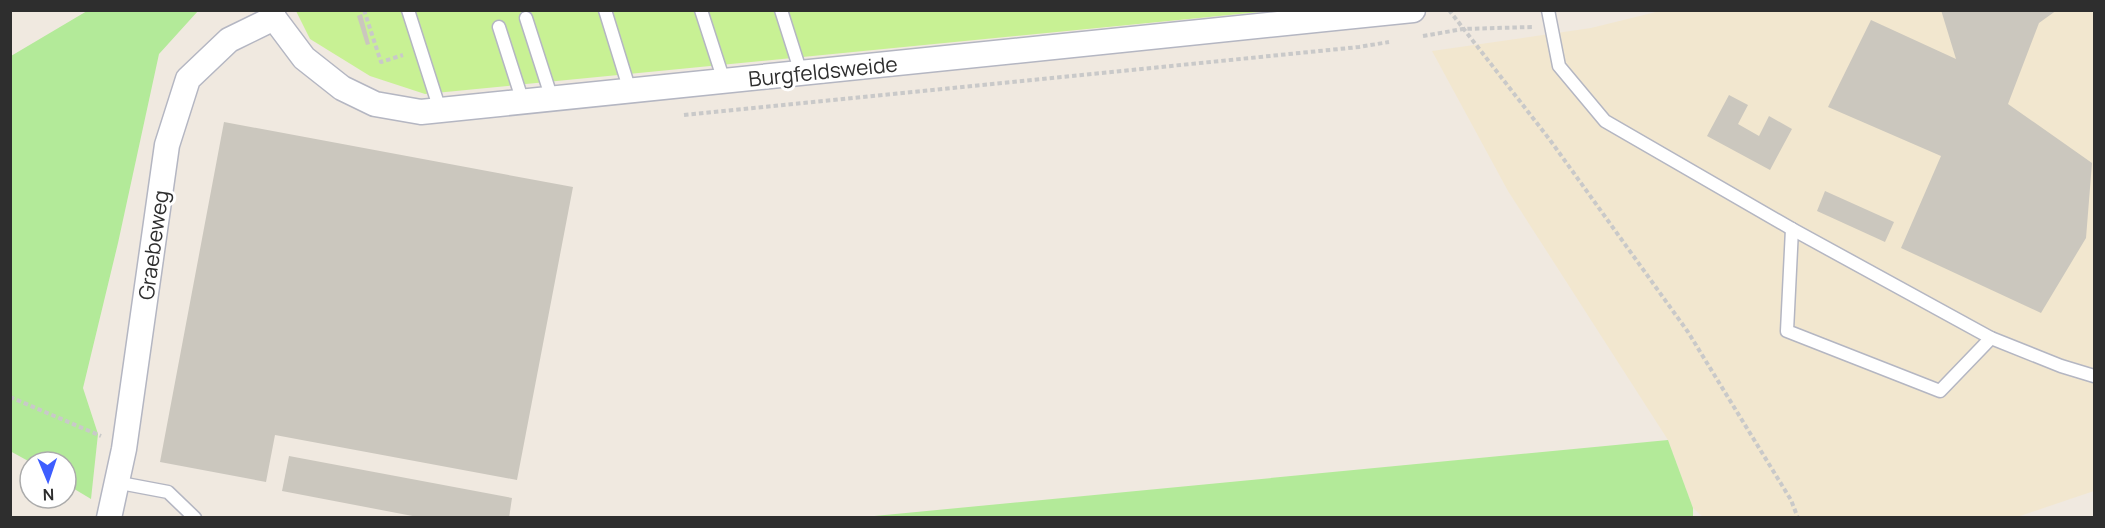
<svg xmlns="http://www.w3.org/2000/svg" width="2105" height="528" viewBox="0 0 2105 528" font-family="Manrope,sans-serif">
<rect width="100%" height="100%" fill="#f0e9e0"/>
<!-- education -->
<path fill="#f2e7cf" d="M1660,11h434v480l-77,26h-314l-10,-9 -25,-68 -160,-249 -76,-140 159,-23z"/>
<!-- green -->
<g fill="#b3ea99">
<path d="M87,11h111l-39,43 -41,189 -35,145 15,46 -7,65 -25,-15v-22h-36l-20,-11 1,-395z"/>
<path d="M1668,440l25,68v9h-829z"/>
</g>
<!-- pitch -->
<path fill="#c8f194" d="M296,11h974l-845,83 -55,-18 -60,-37z"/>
<!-- building -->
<g fill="#cbc7be">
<path d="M1941,10h116l-18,13 -31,81 84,59 -6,75 -45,75 -140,-65 40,-92 -113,-49 43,-87 85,39z"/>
<path d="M362,14l8,30 -4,1 -9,-29z"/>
<path d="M1729,95l19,10 -10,19 21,12 10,-20 23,13 -22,41 -63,-34z"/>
<path d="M224,122l349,65 -56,293 -242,-45 -9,47 -106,-20z"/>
<path d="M1825,191l69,31 -9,20 -68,-31z"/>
<path d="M289,456l223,42 -3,20h-86l-141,-27z"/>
</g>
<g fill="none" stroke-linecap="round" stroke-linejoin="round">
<!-- service casing -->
<g stroke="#b4b6c2" stroke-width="15">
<g id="service">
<path d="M408,10l32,100"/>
<path d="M605,10l25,81"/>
<path d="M701,10l23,71"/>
<path d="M781,10l20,63"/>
<path d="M1548,10l11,56 46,55 187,108 199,109 70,28 33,10"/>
<path d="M526,18l26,81"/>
<path d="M499,27l24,75"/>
<path d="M1792,229l-5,102 153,60 51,-53"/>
<path d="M115,482l53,10 27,26"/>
</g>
</g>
<!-- minor casing -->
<g stroke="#b4b6c2" stroke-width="27">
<g id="minor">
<path d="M272,10l2,8 30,40 38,30 33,16 46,8 992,-102"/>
<path d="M109,518l15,-69 43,-304 21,-66 41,-39 45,-22"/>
</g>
</g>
<!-- path -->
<g stroke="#c9c9c9" stroke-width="4" stroke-dasharray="4.5 3" stroke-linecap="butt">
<path d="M364,10l17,52 22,-7"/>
<path d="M1449,10l101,130 138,192 103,168 7,18"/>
<path d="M1423,36l40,-7 69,-2"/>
<path d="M684,115l675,-68 30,-5"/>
<path d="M10,397l91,39"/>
</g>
<!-- service -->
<use href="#service" stroke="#fff" stroke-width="12"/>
<!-- minor -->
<use href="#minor" stroke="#fff" stroke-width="24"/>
</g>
<g text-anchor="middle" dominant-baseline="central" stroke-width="6" stroke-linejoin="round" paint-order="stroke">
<!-- street labels -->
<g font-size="21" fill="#2e2e2e" stroke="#fff">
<text transform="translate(823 71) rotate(-6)">Burgfeldsweide</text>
<text transform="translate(153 245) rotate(-82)">Graebeweg</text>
</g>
</g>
<!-- border -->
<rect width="2105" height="528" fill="none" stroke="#2e2e2e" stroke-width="24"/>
<!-- north arrow -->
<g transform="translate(48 480) rotate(178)"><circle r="28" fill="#ffffff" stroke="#ababab" stroke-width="1.5"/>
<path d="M0-4.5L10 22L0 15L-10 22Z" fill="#3e5eff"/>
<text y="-9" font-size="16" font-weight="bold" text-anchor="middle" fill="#2e2e2e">N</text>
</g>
</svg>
